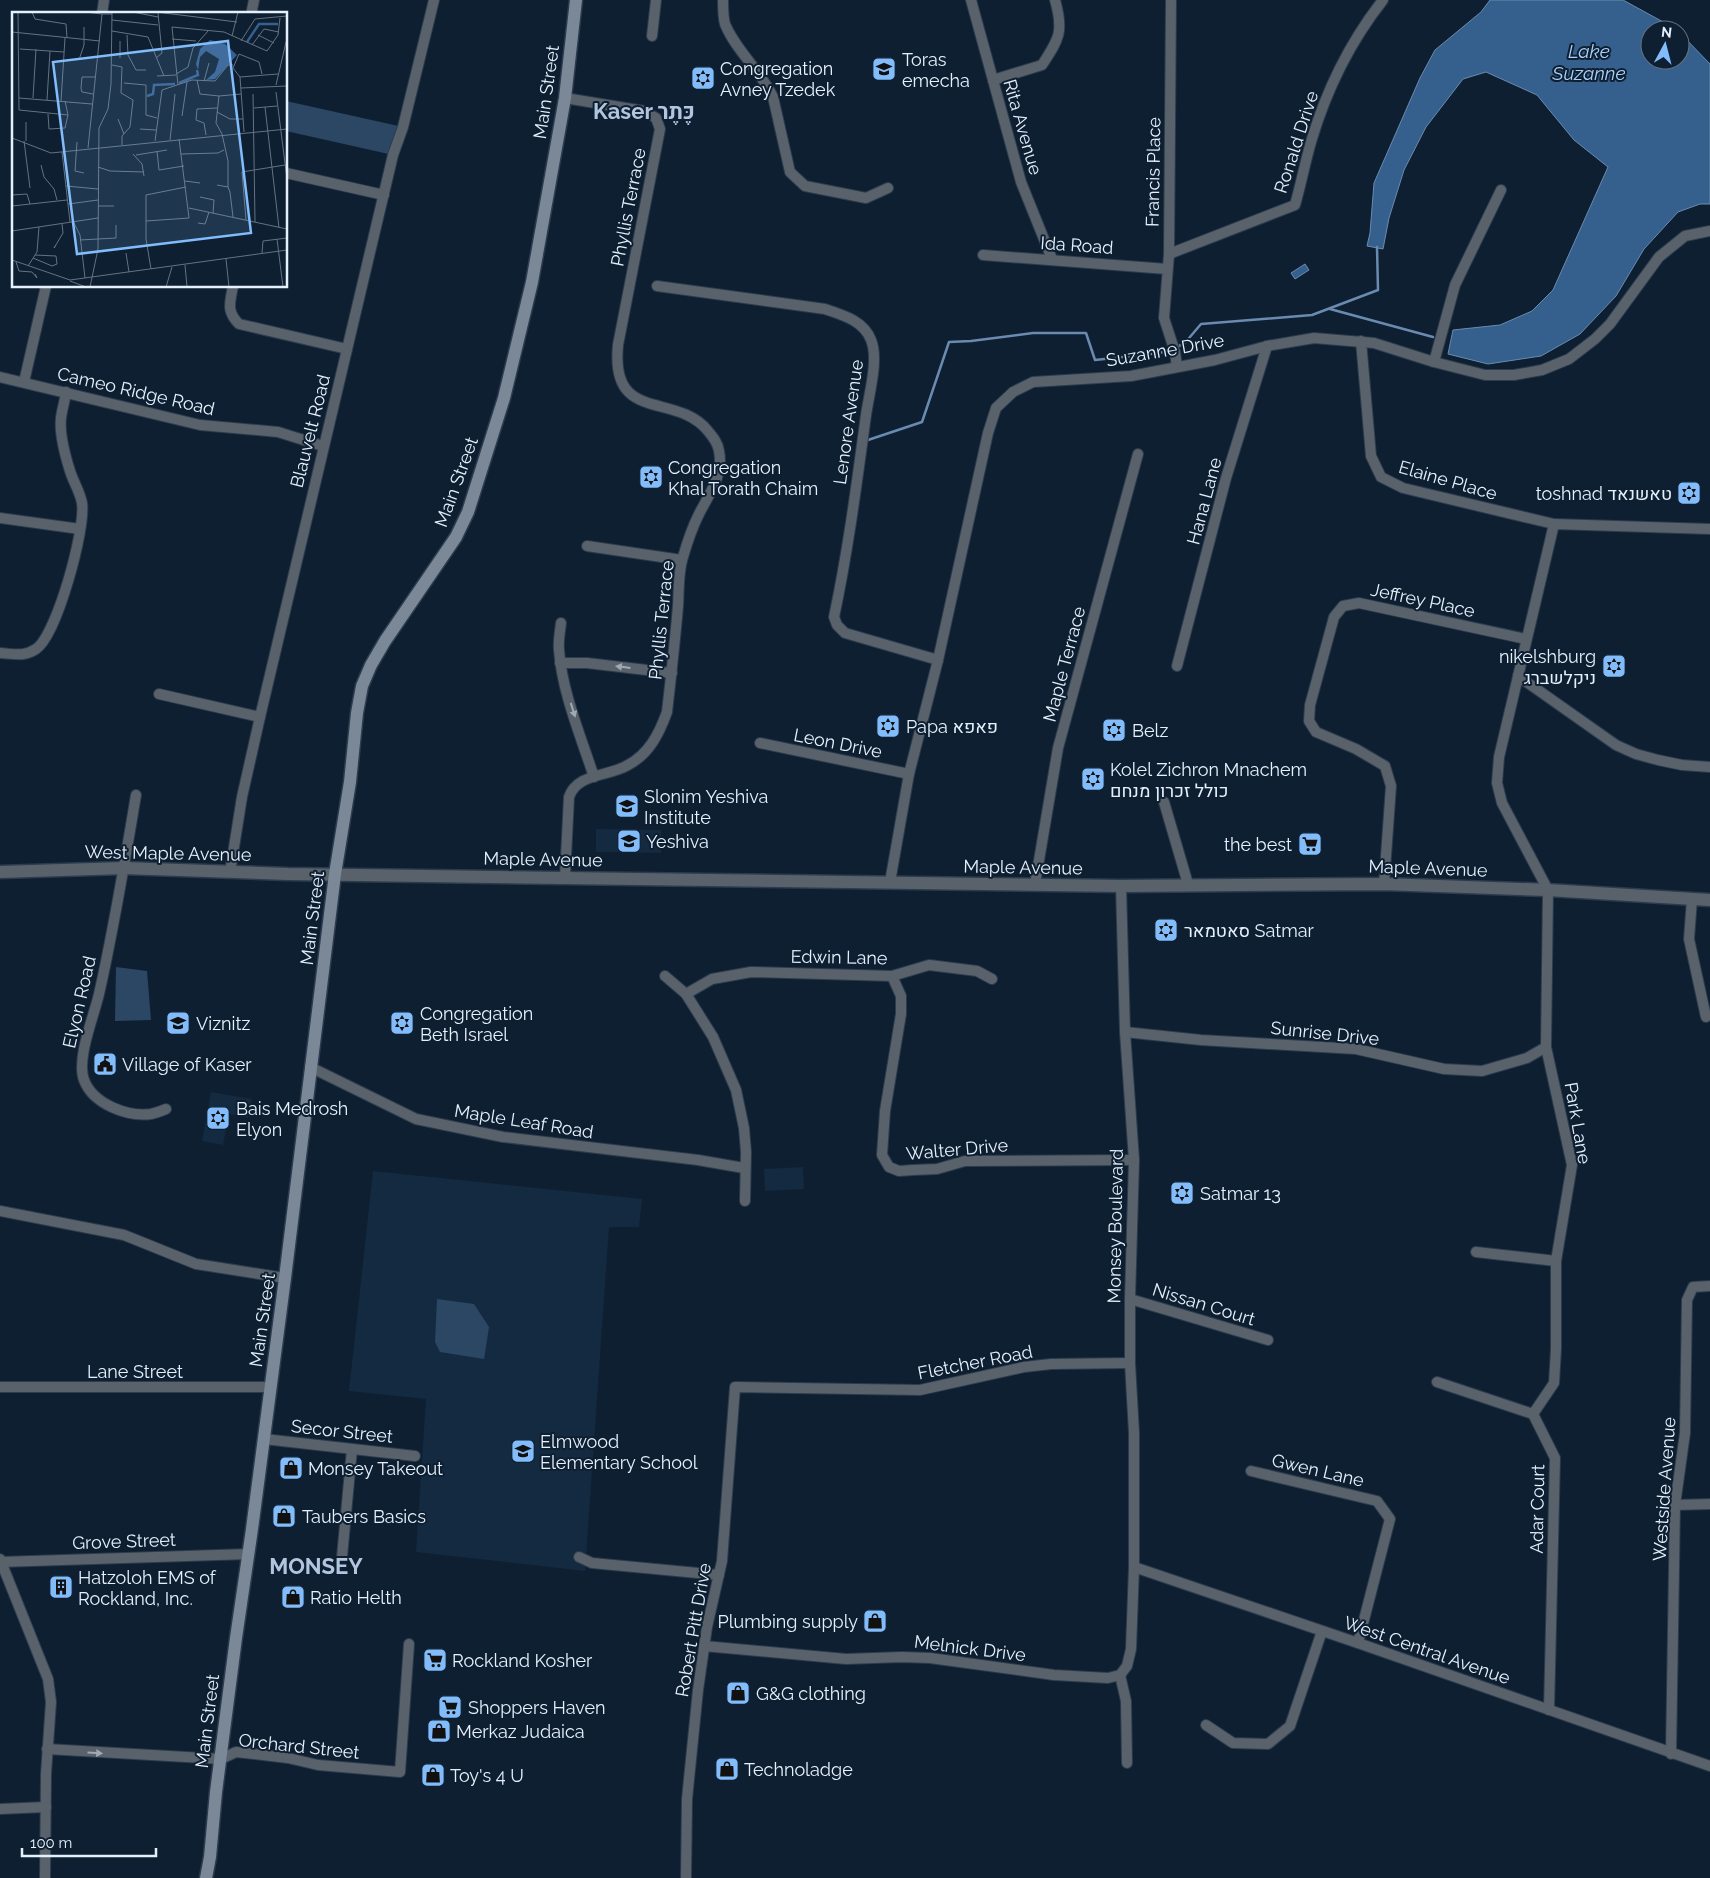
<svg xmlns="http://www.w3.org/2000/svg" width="1710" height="1878" viewBox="0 0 1710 1878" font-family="Raleway,Heebo,sans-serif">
<rect width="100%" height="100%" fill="#0e1f31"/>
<!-- built -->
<g fill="#142a40">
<path d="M596,829l65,1v23l-65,-1z"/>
<path d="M211,1092l41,7 -4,19 -19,-4 -6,31 -21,-4z"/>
<path d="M803,1167l1,22 -39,2 -1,-22z"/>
<path d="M373,1171l269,28 -3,28h-30l-24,344 -169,-19 10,-153 -77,-8z"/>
</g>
<!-- green -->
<g fill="#2c4764">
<path d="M286,101l117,26 -10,28 -107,-24z"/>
<path d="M116,967l31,4 4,49 -36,1z"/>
<path d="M437,1299l37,5 15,23 -5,32 -44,-7 -5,-10z"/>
</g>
<!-- water -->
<g fill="#35608d" stroke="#6a8baf">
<path d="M1490,0h133l53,29 1,1h-27v30h30v-27l30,31v140h-10l-22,8 -34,37 -28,47 -36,38 -39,22 -53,8 -40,-10 5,-24 47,-5 32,-14 21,-21 55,-123 -34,-27 -37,-45 -51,-23 -23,7 -37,48 -22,43 -15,48 -6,31 -16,-3 3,-13 4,-50 46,-105 15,-28 46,-38z"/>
<path d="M1305,264l4,6 -14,9 -4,-6z"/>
</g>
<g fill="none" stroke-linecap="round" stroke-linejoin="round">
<!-- stream -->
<g stroke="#6a8baf" stroke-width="2.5">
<path d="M1330,309l103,28"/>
<path d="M1176,347l8,-3 17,-20 111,-9 66,-25 -1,-43"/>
<path d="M868,440l54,-18 27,-80 22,-1 62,-8h53l9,27 65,-7 11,-4"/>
</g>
<!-- minor casing -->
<g stroke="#2c3c4e" stroke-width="12">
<g id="minor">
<path d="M723,0c0,7 0,17 2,24 11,27 36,47 48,73l17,75 15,14 61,12 22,-10"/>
<path d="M971,0l50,182 31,77"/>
<path d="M1171,0l-2,254 -5,64 11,34 2,15"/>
<path d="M252,10l2,-10"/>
<path d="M102,14l2,-14"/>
<path d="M652,36l4,-36"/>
<path d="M993,80l49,-15c17,-26 22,-33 13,-65"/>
<path d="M565,98l79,13 12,7 4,11 -42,216c-8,80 58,46 90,86 5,6 10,12 11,20 5,24 -10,43 -20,63 -7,14 -12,29 -16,43 -5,15 -4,34 -5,49 -3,36 -7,71 -11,106 -8,22 -18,42 -39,53 -20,12 -51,8 -59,32l-4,80"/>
<path d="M286,173l98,22"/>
<path d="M1169,254l126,-49c6,-21 10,-42 16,-63 15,-51 39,-100 72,-142"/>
<path d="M983,255l184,14"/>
<path d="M233,286c-3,17 -7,25 6,38l108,25"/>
<path d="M657,286l168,23c18,6 39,12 46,31 8,19 -2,54 -5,75 -9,67 -18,136 -32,202l3,8 8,8 93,27"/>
<path d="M1361,341l10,115 10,21 22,11 151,36"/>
<path d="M1434,362l21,-77 46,-95"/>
<path d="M0,377l200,48 78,7 45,14"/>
<path d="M24,382l22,-96"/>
<path d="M0,518l80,11"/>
<path d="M587,546l95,14"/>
<path d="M561,623c-1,9 -3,18 -2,27 3,42 22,87 35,127"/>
<path d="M0,653c14,1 24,4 36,-4 21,-14 50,-121 46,-146 -2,-11 -9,-22 -12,-32 -5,-16 -11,-37 -9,-53 1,-9 4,-17 5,-26"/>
<path d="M560,663h27l85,10"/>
<path d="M1177,666l49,-188 41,-132"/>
<path d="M1518,676l98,69 20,9 22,6 24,5 28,2"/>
<path d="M159,694l101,23"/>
<path d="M760,743l149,31"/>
<path d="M136,795c-11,66 -22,133 -37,199 -5,22 -23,65 -15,86 9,24 43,37 67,34 5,-1 10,-3 15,-5"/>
<path d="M1164,802l24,82"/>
<path d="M230,872l12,-75 18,-80 133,-562 10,-28 31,-127"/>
<path d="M890,882l19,-108 29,-114 50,-227 8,-25 17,-16 20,-10 98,-6 84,-16 52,-14 47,-8 60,5 60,19 51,13h29l28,-5 27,-11 26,-20 15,-15 49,-67 26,-21 25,-5"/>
<path d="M1035,884l23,-136 80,-294"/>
<path d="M1384,884l7,-98 -6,-20 -29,-17 -40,-17 -7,-11 1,-16 24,-88 9,-11 16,-3 167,36"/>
<path d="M1692,899l-3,40 17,78"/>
<path d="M665,976l21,18 27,43 23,53 8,38 2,24 -1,49"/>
<path d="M892,976l9,20v18l-16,97 -3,44 7,12 10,4 14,-1 24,-1 28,-8 169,-1"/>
<path d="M686,994l26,-15 39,-7 141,4 37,-11 48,6 15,8"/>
<path d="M1125,1032l76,8 155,9 88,20 38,2 45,-13 19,-11"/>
<path d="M310,1067l106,52 87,18 195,23 46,8"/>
<path d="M0,1211l124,24 72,29 89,14"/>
<path d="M1476,1252l80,9"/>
<path d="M1130,1299l138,41"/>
<path d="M1437,1382l96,32 22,44 -6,252"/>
<path d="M0,1387h270"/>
<path d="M1533,1414l21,-31 2,-34v-88l16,-96 -26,-118 2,-157 -46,-87 -5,-20 2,-26 55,-233 156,5"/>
<path d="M264,1439l151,17"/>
<path d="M1251,1471l126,30 13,18 -32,124"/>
<path d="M1675,1505l35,-1"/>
<path d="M342,1557l10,-108"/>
<path d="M579,1557l13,6 127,12"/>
<path d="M0,1559l48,120 3,23 -5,72 -1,104"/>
<path d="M0,1562l249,-8"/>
<path d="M1134,1567l224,76 352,123"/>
<path d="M704,1646l142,13 56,-2 28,1 124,17 54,3 12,-3 7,-9 4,-17 3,-82v-134l-4,-70v-64l4,-139 -9,-128 -4,-146"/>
<path d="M1120,1675l6,26 1,62"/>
<path d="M1206,1725l27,18 35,1 22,-18 32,-95"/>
<path d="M47,1749l174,10 15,-7 52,6 30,7 82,7 9,-128"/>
<path d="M1671,1754l4,-249 10,-72 2,-133 6,-13 17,-1"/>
<path d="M0,1809l46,-2"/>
<path d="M686,1878l1,-79 11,-109 9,-63 15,-66 13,-174 185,3 104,-23 27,-3 79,-1"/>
</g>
</g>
<!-- tertiary casing -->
<g stroke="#2c3c4e" stroke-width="15">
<path id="tertiary" d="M0,872l124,-4 164,6 833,12 263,-2 164,6 162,10"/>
</g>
<!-- secondary casing -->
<g stroke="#2c3c4e" stroke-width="15">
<path id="secondary" d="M206,1878l4,-21 6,-65 20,-154 16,-109 33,-251 50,-404 15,-92 7,-69 5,-27 9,-21 14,-24 71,-104 12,-25 36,-114 28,-116 33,-184 11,-98"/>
</g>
<!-- minor -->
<use href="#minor" stroke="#59626b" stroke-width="10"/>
<!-- tertiary -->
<use href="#tertiary" stroke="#59626b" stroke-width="12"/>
<!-- secondary -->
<use href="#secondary" stroke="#7b8898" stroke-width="12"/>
</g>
<!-- one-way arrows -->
<defs><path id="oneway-solid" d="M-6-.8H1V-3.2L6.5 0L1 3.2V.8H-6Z" transform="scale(1.25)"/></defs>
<g fill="#9fa9b4">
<use href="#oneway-solid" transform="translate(623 667) rotate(-173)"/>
<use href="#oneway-solid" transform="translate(573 710) rotate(72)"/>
<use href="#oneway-solid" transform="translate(95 1753) rotate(4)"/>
</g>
<!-- icons -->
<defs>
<g id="school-square" transform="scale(1.25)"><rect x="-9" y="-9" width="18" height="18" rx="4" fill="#82bcfa" stroke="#0e1f31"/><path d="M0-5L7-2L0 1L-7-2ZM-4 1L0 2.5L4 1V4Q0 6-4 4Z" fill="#111"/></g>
<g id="synagogue-square" transform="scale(1.25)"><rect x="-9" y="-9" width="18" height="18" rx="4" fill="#82bcfa" stroke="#0e1f31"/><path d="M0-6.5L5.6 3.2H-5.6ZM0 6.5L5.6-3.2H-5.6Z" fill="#111"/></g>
<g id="supermarket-square" transform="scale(1.25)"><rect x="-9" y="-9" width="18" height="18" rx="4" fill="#82bcfa" stroke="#0e1f31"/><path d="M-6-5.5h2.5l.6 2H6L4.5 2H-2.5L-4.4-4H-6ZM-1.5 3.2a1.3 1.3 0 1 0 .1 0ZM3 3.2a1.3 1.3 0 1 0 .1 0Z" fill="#111"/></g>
<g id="civic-square" transform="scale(1.25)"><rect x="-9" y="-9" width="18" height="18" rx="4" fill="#82bcfa" stroke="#0e1f31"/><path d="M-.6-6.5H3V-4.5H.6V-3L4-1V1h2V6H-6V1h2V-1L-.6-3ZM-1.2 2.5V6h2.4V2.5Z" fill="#111"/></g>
<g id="shop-square" transform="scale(1.25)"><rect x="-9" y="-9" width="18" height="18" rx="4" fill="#82bcfa" stroke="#0e1f31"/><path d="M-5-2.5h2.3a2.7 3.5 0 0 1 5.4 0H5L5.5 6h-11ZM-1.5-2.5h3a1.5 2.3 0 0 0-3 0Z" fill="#111"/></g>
<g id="building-square" transform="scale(1.25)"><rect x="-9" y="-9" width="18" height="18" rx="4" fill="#82bcfa" stroke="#0e1f31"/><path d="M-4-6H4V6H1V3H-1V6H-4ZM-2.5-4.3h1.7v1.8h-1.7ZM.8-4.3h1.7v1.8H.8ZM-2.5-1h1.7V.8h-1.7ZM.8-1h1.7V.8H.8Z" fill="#111"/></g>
</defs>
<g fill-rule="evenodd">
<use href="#school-square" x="884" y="69"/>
<use href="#synagogue-square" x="703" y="78"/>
<use href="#synagogue-square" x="651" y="477"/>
<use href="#synagogue-square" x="1689" y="493"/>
<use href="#synagogue-square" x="1614" y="666"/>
<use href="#synagogue-square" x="888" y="726"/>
<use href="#synagogue-square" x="1114" y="730"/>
<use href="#synagogue-square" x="1093" y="779"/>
<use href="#school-square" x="627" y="806"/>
<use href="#school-square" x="629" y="841"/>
<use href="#supermarket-square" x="1310" y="844"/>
<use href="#synagogue-square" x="1166" y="930"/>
<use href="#school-square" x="178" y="1023"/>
<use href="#synagogue-square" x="402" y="1023"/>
<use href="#civic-square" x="105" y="1064"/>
<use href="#synagogue-square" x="218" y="1118"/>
<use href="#synagogue-square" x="1182" y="1193"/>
<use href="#school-square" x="523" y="1451"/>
<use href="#shop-square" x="291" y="1468"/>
<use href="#shop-square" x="284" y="1516"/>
<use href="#building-square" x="61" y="1587"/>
<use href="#shop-square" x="293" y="1597"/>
<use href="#shop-square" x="875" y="1621"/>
<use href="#supermarket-square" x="435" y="1660"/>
<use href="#shop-square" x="738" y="1693"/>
<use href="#supermarket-square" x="450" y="1707"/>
<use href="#shop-square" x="439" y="1731"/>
<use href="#shop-square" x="727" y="1769"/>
<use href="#shop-square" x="433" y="1775"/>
</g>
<g text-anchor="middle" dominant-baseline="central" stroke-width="4" stroke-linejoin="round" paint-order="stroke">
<!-- poi labels -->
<g font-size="18" fill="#e5f0fd" stroke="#0e1f31" text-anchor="start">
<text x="902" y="59">Toras<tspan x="902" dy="21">emecha</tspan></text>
<text x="720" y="68">Congregation<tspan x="720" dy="21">Avney Tzedek</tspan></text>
<text x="668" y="467">Congregation<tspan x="668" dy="21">Khal Torath Chaim</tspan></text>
<text x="1672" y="493" text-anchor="end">toshnad טאשנאד</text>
<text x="1596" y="656" text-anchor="end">nikelshburg<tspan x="1596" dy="21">ניקלשברג</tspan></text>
<text x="906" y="726">Papa פאפא</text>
<text x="1132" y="730">Belz</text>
<text x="1110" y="769">Kolel Zichron Mnachem<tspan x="1110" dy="21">כולל זכרון מנחם</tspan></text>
<text x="644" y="796">Slonim Yeshiva<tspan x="644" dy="21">Institute</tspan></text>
<text x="646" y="841">Yeshiva</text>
<text x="1292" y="844" text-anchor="end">the best</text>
<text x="1184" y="930">סאטמאר Satmar</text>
<text x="420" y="1013">Congregation<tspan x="420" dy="21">Beth Israel</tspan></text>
<text x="196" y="1023">Viznitz</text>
<text x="122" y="1064">Village of Kaser</text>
<text x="236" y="1108">Bais Medrosh<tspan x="236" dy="21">Elyon</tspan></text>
<text x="1200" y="1193">Satmar 13</text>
<text x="540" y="1441">Elmwood<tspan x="540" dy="21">Elementary School</tspan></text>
<text x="308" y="1468">Monsey Takeout</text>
<text x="302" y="1516">Taubers Basics</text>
<text x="78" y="1577">Hatzoloh EMS of<tspan x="78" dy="21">Rockland, Inc.</tspan></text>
<text x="310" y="1597">Ratio Helth</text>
<text x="858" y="1621" text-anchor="end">Plumbing supply</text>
<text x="452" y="1660">Rockland Kosher</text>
<text x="756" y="1693">G&amp;G clothing</text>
<text x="468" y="1707">Shoppers Haven</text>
<text x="456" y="1731">Merkaz Judaica</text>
<text x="744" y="1769">Technoladge</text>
<text x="450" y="1775">Toy's 4 U</text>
</g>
<!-- street labels -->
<g font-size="18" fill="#e5f0fd" stroke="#0e1f31">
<text transform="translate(546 92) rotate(-82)">Main Street</text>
<text transform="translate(1023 127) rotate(74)">Rita Avenue</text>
<text transform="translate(1296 142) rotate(-72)">Ronald Drive</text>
<text transform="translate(1153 172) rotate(-89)">Francis Place</text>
<text transform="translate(628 207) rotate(-79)">Phyllis Terrace</text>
<text transform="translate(1077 245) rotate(4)">Ida Road</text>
<text transform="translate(1165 350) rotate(-10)">Suzanne Drive</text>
<text transform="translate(136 391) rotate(13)">Cameo Ridge Road</text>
<text transform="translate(848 422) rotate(-82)">Lenore Avenue</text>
<text transform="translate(310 431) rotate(-76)">Blauvelt Road</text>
<text transform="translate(1448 480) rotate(16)">Elaine Place</text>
<text transform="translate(456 482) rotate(-70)">Main Street</text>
<text transform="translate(1204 501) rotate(-75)">Hana Lane</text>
<text transform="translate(1423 600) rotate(12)">Jeffrey Place</text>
<text transform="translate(661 620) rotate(-84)">Phyllis Terrace</text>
<text transform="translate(1064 664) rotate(-75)">Maple Terrace</text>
<text transform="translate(838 743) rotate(11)">Leon Drive</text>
<text transform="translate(168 853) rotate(1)">West Maple Avenue</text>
<text transform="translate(543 859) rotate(1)">Maple Avenue</text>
<text transform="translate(1023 867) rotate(1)">Maple Avenue</text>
<text transform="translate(1428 868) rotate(2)">Maple Avenue</text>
<text transform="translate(312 918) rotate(-83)">Main Street</text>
<text transform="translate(839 957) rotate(1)">Edwin Lane</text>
<text transform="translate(79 1002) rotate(-77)">Elyon Road</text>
<text transform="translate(1325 1033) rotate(6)">Sunrise Drive</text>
<text transform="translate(524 1121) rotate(9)">Maple Leaf Road</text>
<text transform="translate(1578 1123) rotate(80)">Park Lane</text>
<text transform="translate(957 1149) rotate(-5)">Walter Drive</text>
<text transform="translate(1115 1226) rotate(-89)">Monsey Boulevard</text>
<text transform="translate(1204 1304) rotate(17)">Nissan Court</text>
<text transform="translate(262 1320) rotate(-82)">Main Street</text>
<text transform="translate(975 1362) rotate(-11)">Fletcher Road</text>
<text x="135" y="1371">Lane Street</text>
<text transform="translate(342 1431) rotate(6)">Secor Street</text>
<text transform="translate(1318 1470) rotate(13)">Gwen Lane</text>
<text transform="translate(1664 1489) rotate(-86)">Westside Avenue</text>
<text transform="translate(1537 1509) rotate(-89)">Adar Court</text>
<text transform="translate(124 1541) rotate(-2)">Grove Street</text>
<text transform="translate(693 1630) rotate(-80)">Robert Pitt Drive</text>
<text transform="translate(970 1648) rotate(7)">Melnick Drive</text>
<text transform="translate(1427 1650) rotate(19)">West Central Avenue</text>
<text transform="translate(207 1721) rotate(-83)">Main Street</text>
<text transform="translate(299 1746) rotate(6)">Orchard Street</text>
</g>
<!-- water labels -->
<g font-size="19" font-style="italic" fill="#abd1fa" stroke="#0e1f31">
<text x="1589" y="51">Lake<tspan x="1589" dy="22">Suzanne</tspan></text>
</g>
<!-- district labels -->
<g font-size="22" font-weight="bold" fill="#b1c6de" stroke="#0e1f31">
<text x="644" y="111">Kaser כֶּתֶר</text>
<text x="316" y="1566">MONSEY</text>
</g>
</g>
<!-- overview -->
<g transform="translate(12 12)">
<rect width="275" height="275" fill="#0e1f31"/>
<path d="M198,28l15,4 12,11 -22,24 -9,1 9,-8 4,-13 -13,-8 -6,6 -2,13 -2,-6 4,-15z" fill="#35608d"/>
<path fill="none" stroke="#35608d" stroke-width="2.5" d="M235,30l12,-18h19M167,71l19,-8 -1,-5M135,84l6,-2 1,-9 21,-1"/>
<path fill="none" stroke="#647383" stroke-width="1" d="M6,0l1,98 49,5M20,0l3,7 31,5 1,14M73,0l17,2M121,0l25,5M144,0l81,10M100,8l46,5M100,19l36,6 16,39M0,20l88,9M115,23l1,20 8,15h10M246,23l16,8M220,24l6,-24M160,27l24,2M108,29v17M229,29l14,-22 32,-3M240,33l12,-16 15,3M8,37l44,3M144,46l6,-5 -4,-40M67,48l5,-15v-18M100,53l10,2 -1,26 12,7 -3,27 -8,9v9M164,62l12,-7 5,-19 15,-17M145,64l19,-1M228,65l-7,-9 6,-14 20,8 3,12M228,65l4,55M228,65l38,-3M185,68l3,14 19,2M192,69l5,-18M112,71l22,2v30l11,3M166,73l-6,-58 52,5 43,19 11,-16 2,-17M264,73l10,-43M229,76l46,-2M264,80l11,87M81,82l-11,-2 -1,-4 1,-11h13M241,82l2,128M7,86l73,6M21,86l3,-49M35,88l3,-49M49,89l4,-63M253,95l14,121M242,96l23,-2M205,100l13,7h13M36,102l1,15 16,-1 3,-13 -3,-14M170,104l5,-34M106,107l6,15M128,117l16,1M194,123l-2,-12 -8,-3 1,-11 20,-1M0,126l39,15 236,-24M158,128l5,-46M12,129l6,47M14,129v-19M143,129l7,-51 30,-10 23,1 13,-16h5M65,130l-2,29 9,2M76,136l14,-134h10M145,139l2,19 25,-4M50,140l8,70M121,142l9,10 2,12M169,142l37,-1 6,-3M124,143l31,-5M29,153l3,12 10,12 3,11M86,155l12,4 34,1M173,169l15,2M205,173l11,2 2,5 3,25M54,174l32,3M216,175v-26l-6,-27 -6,-11 3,-27 22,-2M0,183l15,-1 3,10M188,185l14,3 -1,13M56,192l30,-4M0,194l55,-6M86,194h16M177,196l98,21M234,208l-4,-48 43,-7M61,209l7,14 5,43M134,209l43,-3 -10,-79M186,211l7,1 4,-12M0,219l86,-13M265,227l6,48M68,228l36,-2v-13M44,233l-2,3 9,-15 -1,-9M114,241l3,19M250,241l1,-12 24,-3M21,246l19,8 5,-2 -1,-8 -21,-1M214,247l3,28M0,248l58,20 217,-30M4,250l3,9 13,1 5,6 -2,-4M173,253l2,22M16,254l9,-14 2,-25M139,257l-5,-30v-44l40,-8M58,269l16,6M78,275l8,-38 1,-121 9,-19 3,-25 1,-72M154,275l6,-20"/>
<path fill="#82bcfa" fill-opacity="0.15" stroke="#82bcfa" stroke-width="2.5" d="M216,29l23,192 -174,21 -24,-192z"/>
<rect width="275" height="275" fill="none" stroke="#e5f0fd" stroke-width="2.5"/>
</g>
<!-- north arrow -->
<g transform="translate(1665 45) rotate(7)"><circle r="24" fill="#0e1f31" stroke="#647383"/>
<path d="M0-4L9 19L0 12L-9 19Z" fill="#82bcfa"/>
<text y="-8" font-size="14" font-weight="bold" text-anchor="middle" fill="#e5f0fd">N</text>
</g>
<!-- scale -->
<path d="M22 1848v8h134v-8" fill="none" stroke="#e5f0fd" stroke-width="2.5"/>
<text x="30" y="1848" font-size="15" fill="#e5f0fd" stroke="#0e1f31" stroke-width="4" paint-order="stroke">100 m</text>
</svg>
